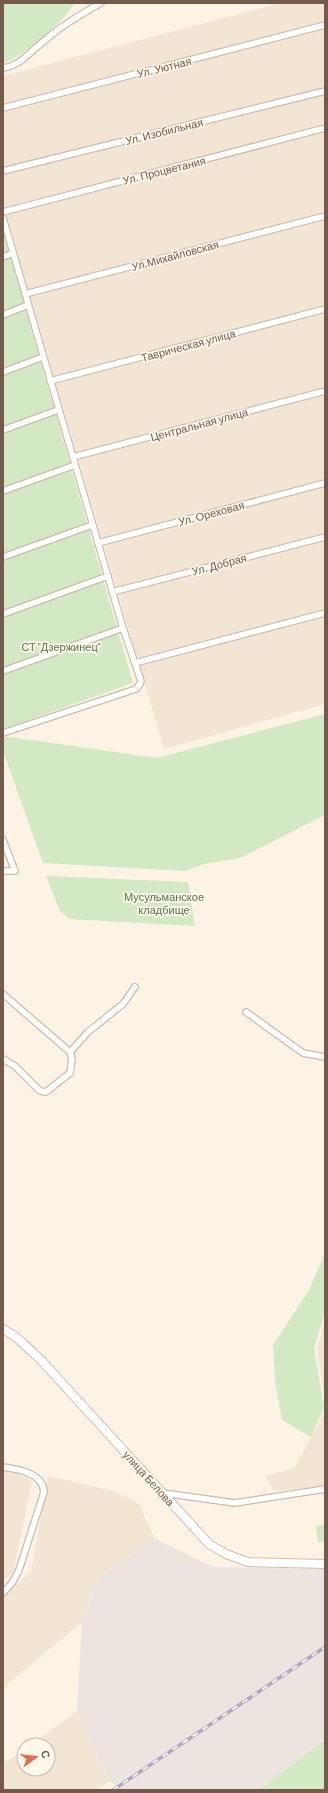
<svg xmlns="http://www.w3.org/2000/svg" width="328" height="1793" viewBox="0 0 328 1793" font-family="Barlow,sans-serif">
<rect width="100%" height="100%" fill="#fcf3e5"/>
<!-- residential -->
<g fill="#f3e5d3">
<path d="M281,3h44v701l-161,45 -161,-546v-127z"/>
<path d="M325,1321v83l-8,-56z"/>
<path d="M325,1412v74l-50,5 -10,-15 29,-8z"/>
<path d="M3,1471h9l20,10 -19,91 -10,9z"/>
<path d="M48,1476l62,14 29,13 15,35 -56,41 -16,43 -79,66v-93l14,-10 14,-14z"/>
<path d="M77,1711l32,70 -13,9h-93v-26l21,-15v20h24v-24h-18z"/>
</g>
<!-- industrial -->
<path fill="#ece5df" d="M154,1538l59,29 112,2v171l-66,50h-137l-13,-9 -32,-70 5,-89 16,-43z"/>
<!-- green -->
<g fill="#d2e9c3">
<path d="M3,3h71c-6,16 -54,56 -71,60z"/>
<path d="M3,231l130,452 -130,46z"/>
<path d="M325,714v101l-85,43 -36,6 -19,7 -142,-8 -40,-112v-15l154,22z"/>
<path d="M46,876l142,6 7,44 -126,-7 -9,-8z"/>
<path d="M325,1253v58l-11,38 10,58 -13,30 -29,-17 -7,-39 -2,-36 36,-55z"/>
<path d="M325,1525v16l-7,1 -2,-16z"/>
<path d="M325,1740v50h-66z"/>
</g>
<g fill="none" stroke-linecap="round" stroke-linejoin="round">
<!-- street casing -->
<g stroke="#cdbbab" stroke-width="8">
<g id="street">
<path d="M3,68c17,-2 28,-17 41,-27 17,-15 37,-27 57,-38"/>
<path d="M3,108l322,-83"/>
<path d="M3,171l322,-80"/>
<path d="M3,212l322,-84"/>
<path d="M3,218l120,410 18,53 -1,3 -4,5 -133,44"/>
<path d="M3,257l10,-4"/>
<path d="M25,294l300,-78"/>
<path d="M3,315l25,-10"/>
<path d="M3,372l40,-15"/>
<path d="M50,381l275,-72"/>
<path d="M3,430l55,-20"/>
<path d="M73,457l252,-66"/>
<path d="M3,491l72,-26"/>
<path d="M98,543l227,-60"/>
<path d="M3,557l89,-32"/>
<path d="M112,592l213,-55"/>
<path d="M3,614l105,-38"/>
<path d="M135,663l190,-50"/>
<path d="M3,671l120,-43"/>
<path d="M3,840l12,31h-12"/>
<path d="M3,994l67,58"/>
<path d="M246,1012l57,41 22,4"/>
<path d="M3,1059l12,7 25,25 6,1 24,-19 2,-14 -2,-7 18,-20 35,-28 12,-17"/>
<path d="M3,1467c15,2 40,6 41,25l-25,78 -7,13 -9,10"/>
<path d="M163,1493l72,10 90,-14"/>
</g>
</g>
<!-- secondary casing -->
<g stroke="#d2bdab" stroke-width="10">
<path id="secondary" d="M3,1329l13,8 25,23 168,184 17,10 22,8 77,2"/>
</g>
<!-- street -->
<use href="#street" stroke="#fff" stroke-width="5.5"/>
<!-- secondary -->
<use href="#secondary" stroke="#fff" stroke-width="8"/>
<!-- rail casing -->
<g stroke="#b6a3c5" stroke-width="3.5">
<path id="rail" d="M113,1790l212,-143"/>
</g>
<!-- rail -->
<use href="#rail" stroke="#fff7eb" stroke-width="2" stroke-dasharray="6" stroke-linecap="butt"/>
</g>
<g text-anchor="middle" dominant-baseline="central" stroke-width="3.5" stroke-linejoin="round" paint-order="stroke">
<!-- street labels -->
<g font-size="11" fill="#745a4a" stroke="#fff7eb">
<text transform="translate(164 67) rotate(-14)">Ул. Уютная</text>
<text transform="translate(164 131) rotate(-14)">Ул. Изобильная</text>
<text transform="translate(164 170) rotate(-14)">Ул. Процветания</text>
<text transform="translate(175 255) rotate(-15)">Ул.Михайловская</text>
<text transform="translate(188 345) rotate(-15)">Таврическая улица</text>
<text transform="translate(199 424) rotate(-15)">Центральная улица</text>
<text transform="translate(211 513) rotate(-15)">Ул. Ореховая</text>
<text transform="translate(219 564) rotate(-15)">Ул. Добрая</text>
<text transform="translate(149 1478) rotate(48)">улица Белова</text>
</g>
<!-- park labels -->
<g font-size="11" fill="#537a42" stroke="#fff7eb">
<text x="61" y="646">СТ "Дзержинец"</text>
<text x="164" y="896">Мусульманское<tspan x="164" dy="13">кладбище</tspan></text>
</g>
</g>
<!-- border -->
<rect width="328" height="1793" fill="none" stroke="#745a4a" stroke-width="8"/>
<!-- north arrow -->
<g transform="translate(36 1757) rotate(75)"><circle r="19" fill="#fff7eb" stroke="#c7b8ab"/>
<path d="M0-3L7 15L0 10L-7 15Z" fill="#e46f4c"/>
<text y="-6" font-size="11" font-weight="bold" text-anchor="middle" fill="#745a4a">С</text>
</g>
</svg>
